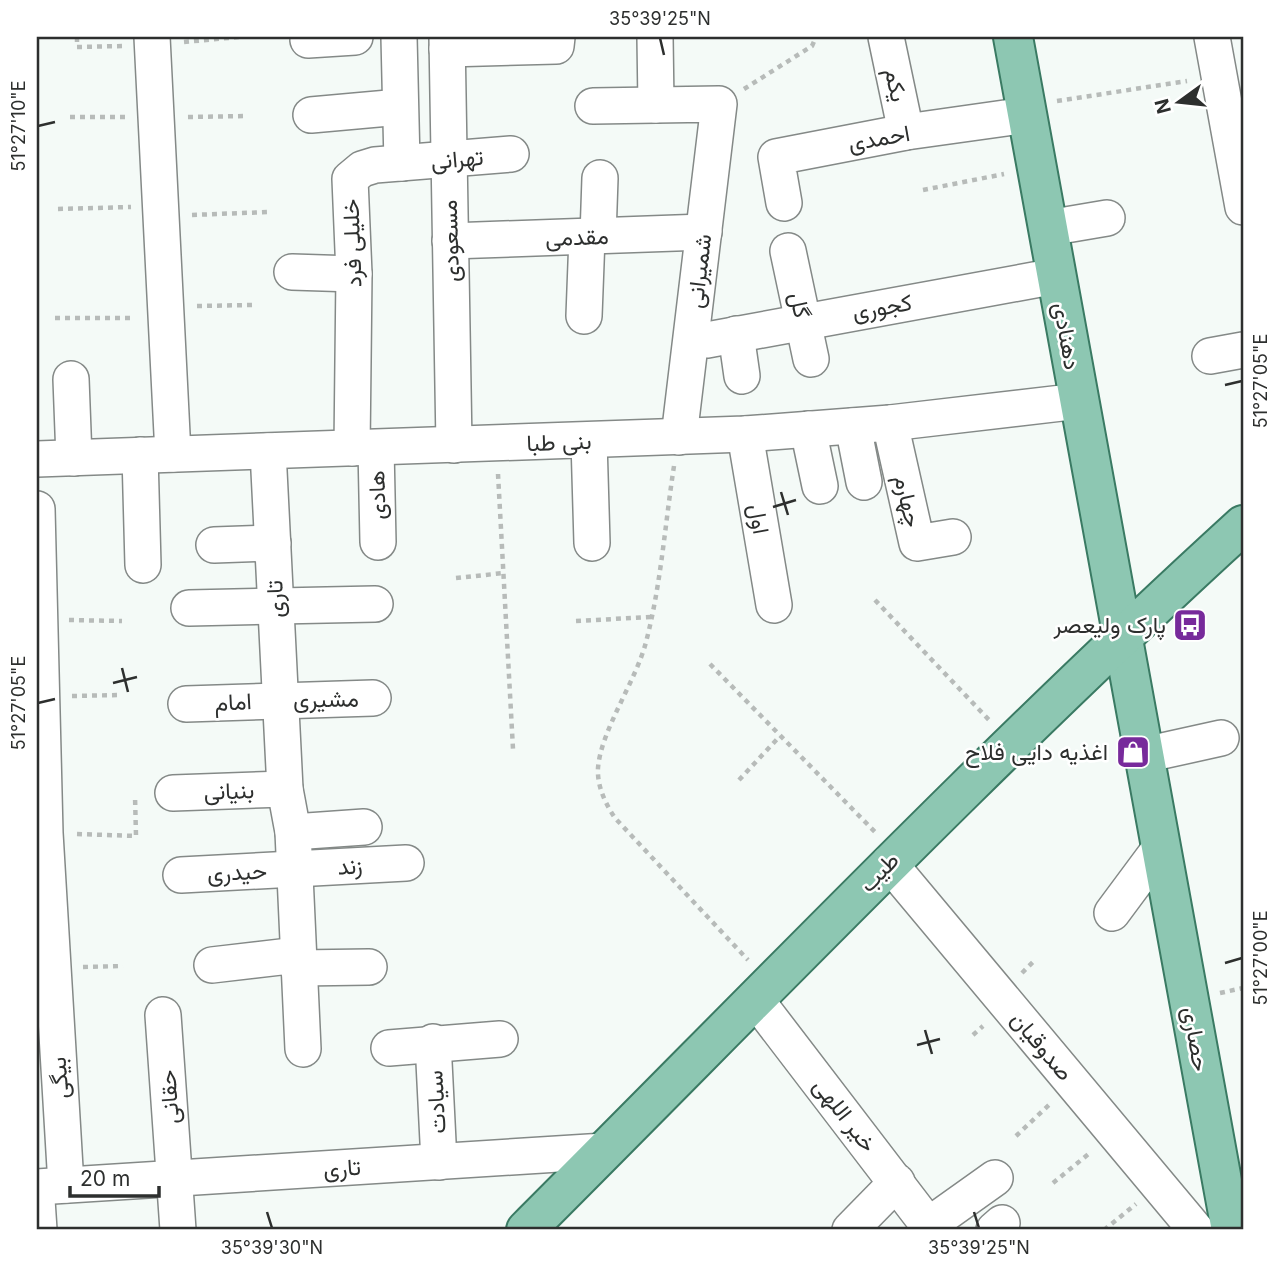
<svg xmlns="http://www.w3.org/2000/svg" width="1280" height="1267" viewBox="0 0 1280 1267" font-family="Inter,Vazirmatn,sans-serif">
<rect width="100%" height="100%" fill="#f4faf7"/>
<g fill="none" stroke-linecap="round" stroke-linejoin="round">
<!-- minor casing -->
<g stroke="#848987" stroke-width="38">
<g id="minor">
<path d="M152,37l21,417"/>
<path d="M399,37l3,126"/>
<path d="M447,37l7,408"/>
<path d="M655,37l1,68 63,-1 -40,333"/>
<path d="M886,37l20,95"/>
<path d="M1212,37l31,170"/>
<path d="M308,40l47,-3"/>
<path d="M447,49l109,-3 1,-9"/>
<path d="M593,106l63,-1"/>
<path d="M311,115l89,-8"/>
<path d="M784,203l-8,-46 130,-25 121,-17"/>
<path d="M1048,228l59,-10"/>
<path d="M598,236l2,-58"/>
<path d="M450,241l254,-9"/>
<path d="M788,251l23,108"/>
<path d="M292,272l62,2"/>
<path d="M584,316l3,-79"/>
<path d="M736,334l6,42"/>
<path d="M707,340l349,-64"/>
<path d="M1210,356l33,-6"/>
<path d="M71,379l3,79"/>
<path d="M890,423l27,120 36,-6"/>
<path d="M853,426l11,56"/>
<path d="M808,429l12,57"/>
<path d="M745,434l29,171"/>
<path d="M589,441l3,102"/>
<path d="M352,448l2,-174 -4,-95 12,-10 13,-4 136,-11"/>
<path d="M376,448l2,94"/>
<path d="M268,451l17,338 8,43 10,217"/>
<path d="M140,455l3,110"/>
<path d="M37,459l708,-25 145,-11 189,-22"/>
<path d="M37,509l8,324 21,352"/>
<path d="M214,545l59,-2"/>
<path d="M189,608l186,-4"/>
<path d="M186,704l187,-6"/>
<path d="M1144,755l77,-17"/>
<path d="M173,793l112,-4"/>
<path d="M293,832l71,-5"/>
<path d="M889,863l307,367"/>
<path d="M181,875l225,-12"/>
<path d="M1112,913l49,-66"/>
<path d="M212,965l86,-10"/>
<path d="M298,968l71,-1"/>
<path d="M756,1000l176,230"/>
<path d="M163,1015l15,215"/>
<path d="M433,1042l6,120"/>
<path d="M389,1048l111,-9"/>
<path d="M37,1187l568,-36"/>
<path d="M37,1200l2,30"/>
<path d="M929,1225l66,-47"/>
<path d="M850,1230l47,-48"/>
<path d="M994,1230l8,-7"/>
</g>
</g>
<!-- major casing -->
<g stroke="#3a7a63" stroke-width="42">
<g id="major">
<path d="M1013,37l218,1193"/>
<path d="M526,1230c237,-237 469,-479 717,-705"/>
</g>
</g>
<!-- path -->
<g stroke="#b7bbb9" stroke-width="4.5" stroke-dasharray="5 5" stroke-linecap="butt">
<path d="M77,37v10l46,-1"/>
<path d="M184,42l55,-5"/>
<path d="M744,89l68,-43 4,-9"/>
<path d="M1057,101l130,-20"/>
<path d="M70,117h57"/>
<path d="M188,117l58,-1"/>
<path d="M923,190l81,-16"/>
<path d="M58,209l73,-2"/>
<path d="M192,215l76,-3"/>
<path d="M197,306l55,-1"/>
<path d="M55,318h79"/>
<path d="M674,466c-9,58 -13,119 -28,176 -10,39 -45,88 -48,126 -1,18 7,35 17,50l133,142"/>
<path d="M498,474l15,275"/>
<path d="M456,578l48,-5"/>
<path d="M875,600l115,121"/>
<path d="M69,620l53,1"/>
<path d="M576,621l75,-4"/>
<path d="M710,664l166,169"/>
<path d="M72,696l48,-1"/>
<path d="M739,780l41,-44"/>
<path d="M77,834l59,2 -1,-40"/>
<path d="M83,967l40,-1"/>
<path d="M1022,973l12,-12"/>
<path d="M1220,993l23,-5"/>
<path d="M973,1035l10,-9"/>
<path d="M1016,1136l35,-33"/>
<path d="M1053,1183l38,-31"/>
<path d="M1104,1230l32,-26"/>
</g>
<!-- minor -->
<use href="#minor" stroke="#fff" stroke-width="35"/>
<!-- major -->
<use href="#major" stroke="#8dc7b2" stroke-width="38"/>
</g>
<!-- ticks -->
<path fill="none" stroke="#2d2f2e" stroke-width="2.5" d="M660,38l4,17M38,126l17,-4M1225,385l17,-4M781,492l7,23M773,507l23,-7M122,668l6,24M113,683l24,-6M38,703l17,-4M1225,963l17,-5M925,1030l7,24M917,1045l23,-6M267,1212l5,16M974,1212l5,16"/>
<!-- icons -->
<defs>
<g id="bus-square" transform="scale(1.75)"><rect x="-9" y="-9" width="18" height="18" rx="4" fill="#772a9b" stroke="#fff"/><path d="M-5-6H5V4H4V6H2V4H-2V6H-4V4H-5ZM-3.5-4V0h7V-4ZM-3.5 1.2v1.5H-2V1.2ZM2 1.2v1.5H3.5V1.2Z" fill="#fff"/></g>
<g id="shop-square" transform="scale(1.75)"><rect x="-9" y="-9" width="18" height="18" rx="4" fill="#772a9b" stroke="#fff"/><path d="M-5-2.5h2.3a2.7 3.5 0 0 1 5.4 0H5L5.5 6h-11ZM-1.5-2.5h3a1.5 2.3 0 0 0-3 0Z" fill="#fff"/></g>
</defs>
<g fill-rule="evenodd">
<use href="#bus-square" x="1190" y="625"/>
<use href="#shop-square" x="1133" y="752"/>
</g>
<g text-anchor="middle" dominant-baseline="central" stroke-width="5" stroke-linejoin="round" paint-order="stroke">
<!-- street labels -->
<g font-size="23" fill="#2d2f2e" stroke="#fff">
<text transform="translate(896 85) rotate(78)">یکم</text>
<text transform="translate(879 138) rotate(-10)">احمدی</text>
<text transform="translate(457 159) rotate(-5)">تهرانی</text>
<text transform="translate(577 237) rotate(-2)">مقدمی</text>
<text transform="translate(450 241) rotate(-92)">مسعودی</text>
<text transform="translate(352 243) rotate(-92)">خلیلی فرد</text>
<text transform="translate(699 271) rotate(-83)">شمیرانی</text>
<text transform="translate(800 305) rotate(78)">گل</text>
<text transform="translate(882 307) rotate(-10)">کجوری</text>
<text transform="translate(1067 336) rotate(80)">دهنادی</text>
<text transform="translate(559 442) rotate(-2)">بنی طبا</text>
<text transform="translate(377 495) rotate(-91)">هادی</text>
<text transform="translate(908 501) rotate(77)">چهارم</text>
<text transform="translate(759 519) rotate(80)">اول</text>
<text transform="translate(275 599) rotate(-92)">تاری</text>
<text transform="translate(326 699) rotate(-1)">مشیری</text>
<text transform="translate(233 702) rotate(-3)">امام</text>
<text transform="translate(229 791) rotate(-2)">بنیانی</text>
<text transform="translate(350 866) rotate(-3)">زند</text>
<text transform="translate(237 872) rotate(-3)">حیدری</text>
<text transform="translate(879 872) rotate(-46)">طیب</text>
<text transform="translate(1196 1039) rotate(80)">حصاری</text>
<text transform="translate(1042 1046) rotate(50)">صدوقیان</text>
<text transform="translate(59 1078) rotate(-94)">بیگی</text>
<text transform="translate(169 1097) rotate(-94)">حقانی</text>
<text transform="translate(436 1102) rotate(-93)">سیادت</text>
<text transform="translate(845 1115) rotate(52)">خیر اللهی</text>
<text transform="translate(342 1168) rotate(-4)">تاری</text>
</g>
<!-- poi labels -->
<g font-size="23" fill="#2d2f2e" stroke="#fff" text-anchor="end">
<text x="1166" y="625">پارک ولیعصر</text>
<text x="1108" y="752">اغذیه دایی فلاح</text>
</g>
</g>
<!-- border -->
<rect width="1280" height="1267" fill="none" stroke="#ffffff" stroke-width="77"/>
<!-- north arrow -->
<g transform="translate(1179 102) rotate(255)" stroke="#ffffff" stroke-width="5" paint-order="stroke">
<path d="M0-5L12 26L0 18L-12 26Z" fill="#2d2f2e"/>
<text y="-10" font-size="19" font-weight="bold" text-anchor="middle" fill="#2d2f2e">N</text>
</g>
<!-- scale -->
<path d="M70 1186v10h89v-10" fill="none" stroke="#2d2f2e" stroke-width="3.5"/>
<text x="80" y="1186" font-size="21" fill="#2d2f2e" stroke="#ffffff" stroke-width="5" paint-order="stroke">20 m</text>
<rect x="38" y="38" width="1204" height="1190" fill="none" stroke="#2d2f2e" stroke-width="2.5"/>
<g font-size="18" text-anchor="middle" fill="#2d2f2e">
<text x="660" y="25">35°39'25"N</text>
<text transform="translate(19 126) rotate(-90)" y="6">51°27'10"E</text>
<text transform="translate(1261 381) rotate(-90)" y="6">51°27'05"E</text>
<text transform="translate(19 703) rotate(-90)" y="6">51°27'05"E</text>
<text transform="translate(1261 958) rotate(-90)" y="6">51°27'00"E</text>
<text x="272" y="1254">35°39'30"N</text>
<text x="979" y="1254">35°39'25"N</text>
</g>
</svg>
